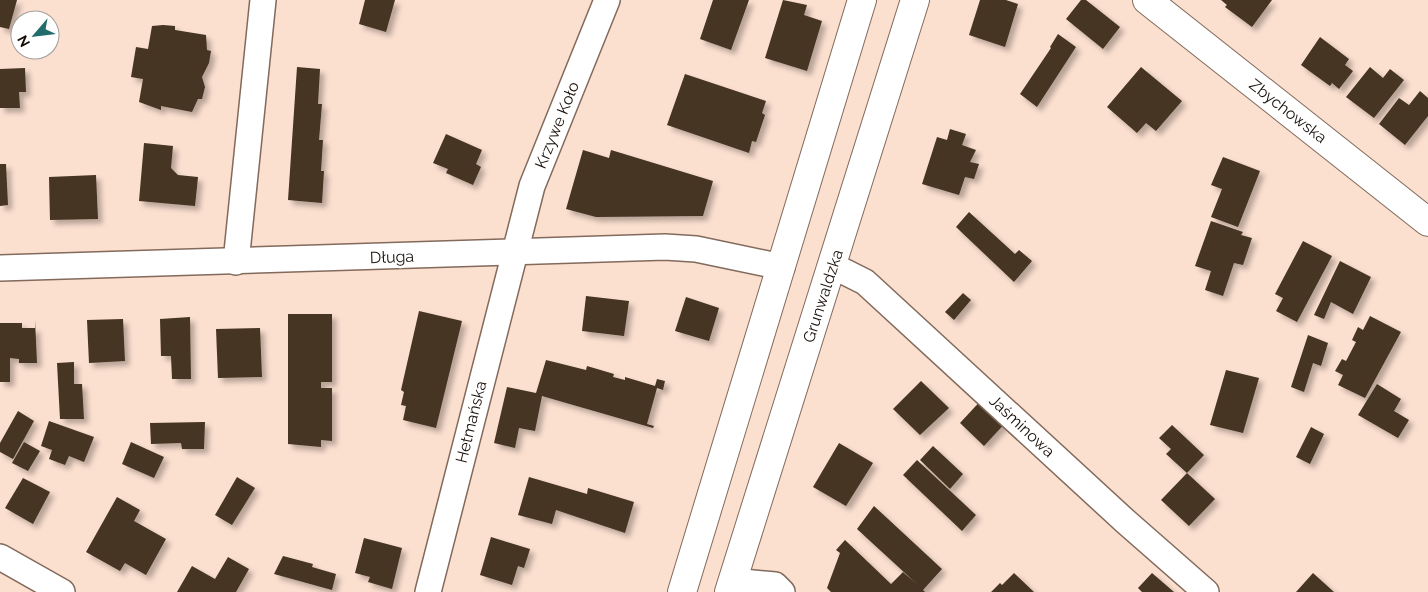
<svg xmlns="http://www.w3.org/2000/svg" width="1428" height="592" viewBox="0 0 1428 592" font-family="Raleway,sans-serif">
<defs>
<filter id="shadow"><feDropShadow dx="4.5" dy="4.5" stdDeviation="2.5" flood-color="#0004"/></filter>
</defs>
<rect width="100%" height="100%" fill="#fbdfcf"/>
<!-- building -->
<g fill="#443422" filter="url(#shadow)">
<path d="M0,0h17l-8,29 -9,-2z"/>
<path d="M365,0h30l-9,32 -27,-8z"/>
<path d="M713,0h36l-18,50 -31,-11z"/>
<path d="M783,0l24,5 -3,10 18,6 -15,50 -42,-13z"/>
<path d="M980,0h26l12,4 -13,43 -36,-12z"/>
<path d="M1081,0h5l34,27 -17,22 -37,-30z"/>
<path d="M1221,0h51l-20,27 -27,-20 2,-2z"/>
<path d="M163,25l12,1v4l31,5 1,15 4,1 -2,12 -7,14 3,10 -3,12h-4l-6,13 -31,-6v4l-22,-8 4,-23 -12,-2 5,-30 12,2 4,-23z"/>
<path d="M1058,34l18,13 -39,60 -17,-13 31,-46 -1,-1z"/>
<path d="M1320,37l29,22 -4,6 8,6 -14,18 -7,-6 -2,3 -29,-21z"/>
<path d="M297,67l23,2 -2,35h4l-3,36h4l-2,31h3l-2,32 -34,-3z"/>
<path d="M1141,67l41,34 -26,30 -10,-8 -9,10 -30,-26z"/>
<path d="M1370,67l13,11 7,-9 14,11 -30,38 -28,-21z"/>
<path d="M25,68l1,24h-7l1,16h-20v-39z"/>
<path d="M685,74l81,27 -4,12 3,2 -9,27 -4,-1 -3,12 -82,-28z"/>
<path d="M1420,91l8,7v18l-23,29 -26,-21 20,-26 10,7z"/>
<path d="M950,129l16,5 -4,11 14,5 -6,12 9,2 -5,15 -9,-2 -6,18 -37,-11 15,-47 10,3z"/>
<path d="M446,134l36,16 -6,14 5,3 -8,18 -27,-12 2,-4 -15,-6z"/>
<path d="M144,143l29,3 -2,22 7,7 20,2 -3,29 -56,-5z"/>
<path d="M583,150l26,8 2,-8 102,31 -10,35 -107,1 -30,-8z"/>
<path d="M1223,157l37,14 -22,56 -27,-10 11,-28 -11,-4z"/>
<path d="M0,164h6l2,41 -8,1z"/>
<path d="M96,175l2,44 -48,1 -1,-43z"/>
<path d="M969,212l46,42 4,-4 13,11 -18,21 -58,-55z"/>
<path d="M1211,221l32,11 -2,3 11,3 -9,27 -9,-2 -11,33 -18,-6 6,-19 -16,-5z"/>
<path d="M1303,241l29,15 -35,66 -21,-11 7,-13 -8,-4z"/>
<path d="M1340,261l31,16 -18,37 -22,-12 -7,17 -10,-4z"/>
<path d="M963,293l8,7 -17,20 -9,-8z"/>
<path d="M586,296l43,5 -5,35 -42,-5z"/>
<path d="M686,297l33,11 -10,33 -34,-10z"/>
<path d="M419,311l43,10 -26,107 -33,-8 3,-14 -5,-1 3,-13 -3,-2z"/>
<path d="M288,314h44v68h-11v6h11v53l-11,-1v7l-33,-3z"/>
<path d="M1370,316l31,16 -36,66 -27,-13 5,-10 -8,-4 7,-12 4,2 10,-19 -4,-2 6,-13 5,3z"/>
<path d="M190,317l1,62h-19l-1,-23h-10l-1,-37z"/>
<path d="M123,319l2,42 -36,2 -2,-43z"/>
<path d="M35,320l2,43h-18v-4l-9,-1v24h-10v-59h22v5h13z"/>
<path d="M260,328l2,49 -44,1 -2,-49z"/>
<path d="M1308,335l20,8 -7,23 -8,-3 -9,29 -13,-5z"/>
<path d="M546,360l40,10 1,-4 27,8 -1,3 12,3v-3l30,9 2,-7 8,2 -2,9 -6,-2 -10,36 7,2 -1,2 -111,-32 -7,35 -16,-3 -4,20 -21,-5 13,-56 29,6z"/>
<path d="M74,362v22h8l2,35h-24l-3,-56z"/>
<path d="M1226,370l33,8 -16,55 -33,-8z"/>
<path d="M921,381l28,27 -29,27 -27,-26z"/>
<path d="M1377,384l24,15 -7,12 15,9 -11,18 -40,-23z"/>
<path d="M985,396l24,23 -25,27 -24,-23z"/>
<path d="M18,411l16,10 -21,38 -13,-7v-9z"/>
<path d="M49,421l45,16 -10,25 -15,-6 -4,9 -16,-6 3,-9 -11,-4z"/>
<path d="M205,422l-1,27h-22l-1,-6 -30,1 -1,-21z"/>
<path d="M1172,425l32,30 -17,18 -21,-19 5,-5 -12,-11z"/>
<path d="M1311,427l13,7 -14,30 -14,-7z"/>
<path d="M24,442l16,9 -12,20 -16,-8z"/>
<path d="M131,442l33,15 -10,21 -32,-14z"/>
<path d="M839,443l34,20 -27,43 -33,-19z"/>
<path d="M933,446l30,28 -13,15 -30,-29z"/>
<path d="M917,460l59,55 -14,16 -59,-56z"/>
<path d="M1187,473l28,26 -26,27 -28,-26z"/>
<path d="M237,477l18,11 -23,37 -17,-10z"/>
<path d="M529,477l58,17 1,-6 46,14 -9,31 -69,-23 -4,14 -34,-9z"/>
<path d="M23,478l27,14 -17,32 -28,-16z"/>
<path d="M117,497l23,13 -6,11 32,18 -20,36 -21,-12 -5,8 -34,-19z"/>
<path d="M874,506l68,63 -19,21 2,2h-94l-4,-4 13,-35 -4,-3 9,-10 46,44 12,-12 15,13 -61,-56z"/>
<path d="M491,537l39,12 -6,19 -6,-2 -6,19 -32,-10z"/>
<path d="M364,538l38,10 -10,41 -24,-7 2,-5 -15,-4z"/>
<path d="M283,556l30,8 -1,3 24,7 -4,16 -58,-16z"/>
<path d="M228,557l21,12 -13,23h-59l15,-26 23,13z"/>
<path d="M1014,573l20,19h-43l9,-9 2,2z"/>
<path d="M1152,573l22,19h-32l-4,-4z"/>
<path d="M1313,573l21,19h-38z"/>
</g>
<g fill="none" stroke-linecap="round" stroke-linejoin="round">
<!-- minor casing -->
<g stroke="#826a5c" stroke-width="28">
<g id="minor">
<path d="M236,262l27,-262"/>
<path d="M833,266l32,16 260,239 81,71"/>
<path d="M0,268l665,-21 31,2 86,18"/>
<path d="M0,557l62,35"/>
<path d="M733,581l42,4 7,7"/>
<path d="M428,592l104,-406 75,-186"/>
</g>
</g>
<!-- tertiary casing -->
<g stroke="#826a5c" stroke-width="30">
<path id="tertiary" d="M1147,0l281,222"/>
</g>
<!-- primary casing -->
<g stroke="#826a5c" stroke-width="30">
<g id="primary">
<path d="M682,592l180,-592"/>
<path d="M729,592l186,-592"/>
</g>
</g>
<!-- minor -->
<use href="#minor" stroke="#fff" stroke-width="25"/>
<!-- tertiary -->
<use href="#tertiary" stroke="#fff" stroke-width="28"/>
<!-- primary -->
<use href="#primary" stroke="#fff" stroke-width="28"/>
</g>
<g text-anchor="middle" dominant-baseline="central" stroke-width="5" stroke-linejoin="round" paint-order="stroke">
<!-- street labels -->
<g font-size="16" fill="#180f0a" stroke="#fff">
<text transform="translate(1288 111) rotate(38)">Zbychowska</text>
<text transform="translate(557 125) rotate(-68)">Krzywe Koło</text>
<text transform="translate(392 257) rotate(-2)">Długa</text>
<text transform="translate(823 296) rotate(-72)">Grunwaldzka</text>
<text transform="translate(471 422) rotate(-76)">Hetmańska</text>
<text transform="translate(1022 426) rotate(43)">Jaśminowa</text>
</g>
</g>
<!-- north arrow -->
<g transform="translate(35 35) rotate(242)"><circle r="24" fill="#ffffff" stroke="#a39f9d"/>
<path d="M0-4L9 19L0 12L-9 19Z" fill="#226d6b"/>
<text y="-8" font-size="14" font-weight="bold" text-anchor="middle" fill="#180f0a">N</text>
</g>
</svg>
